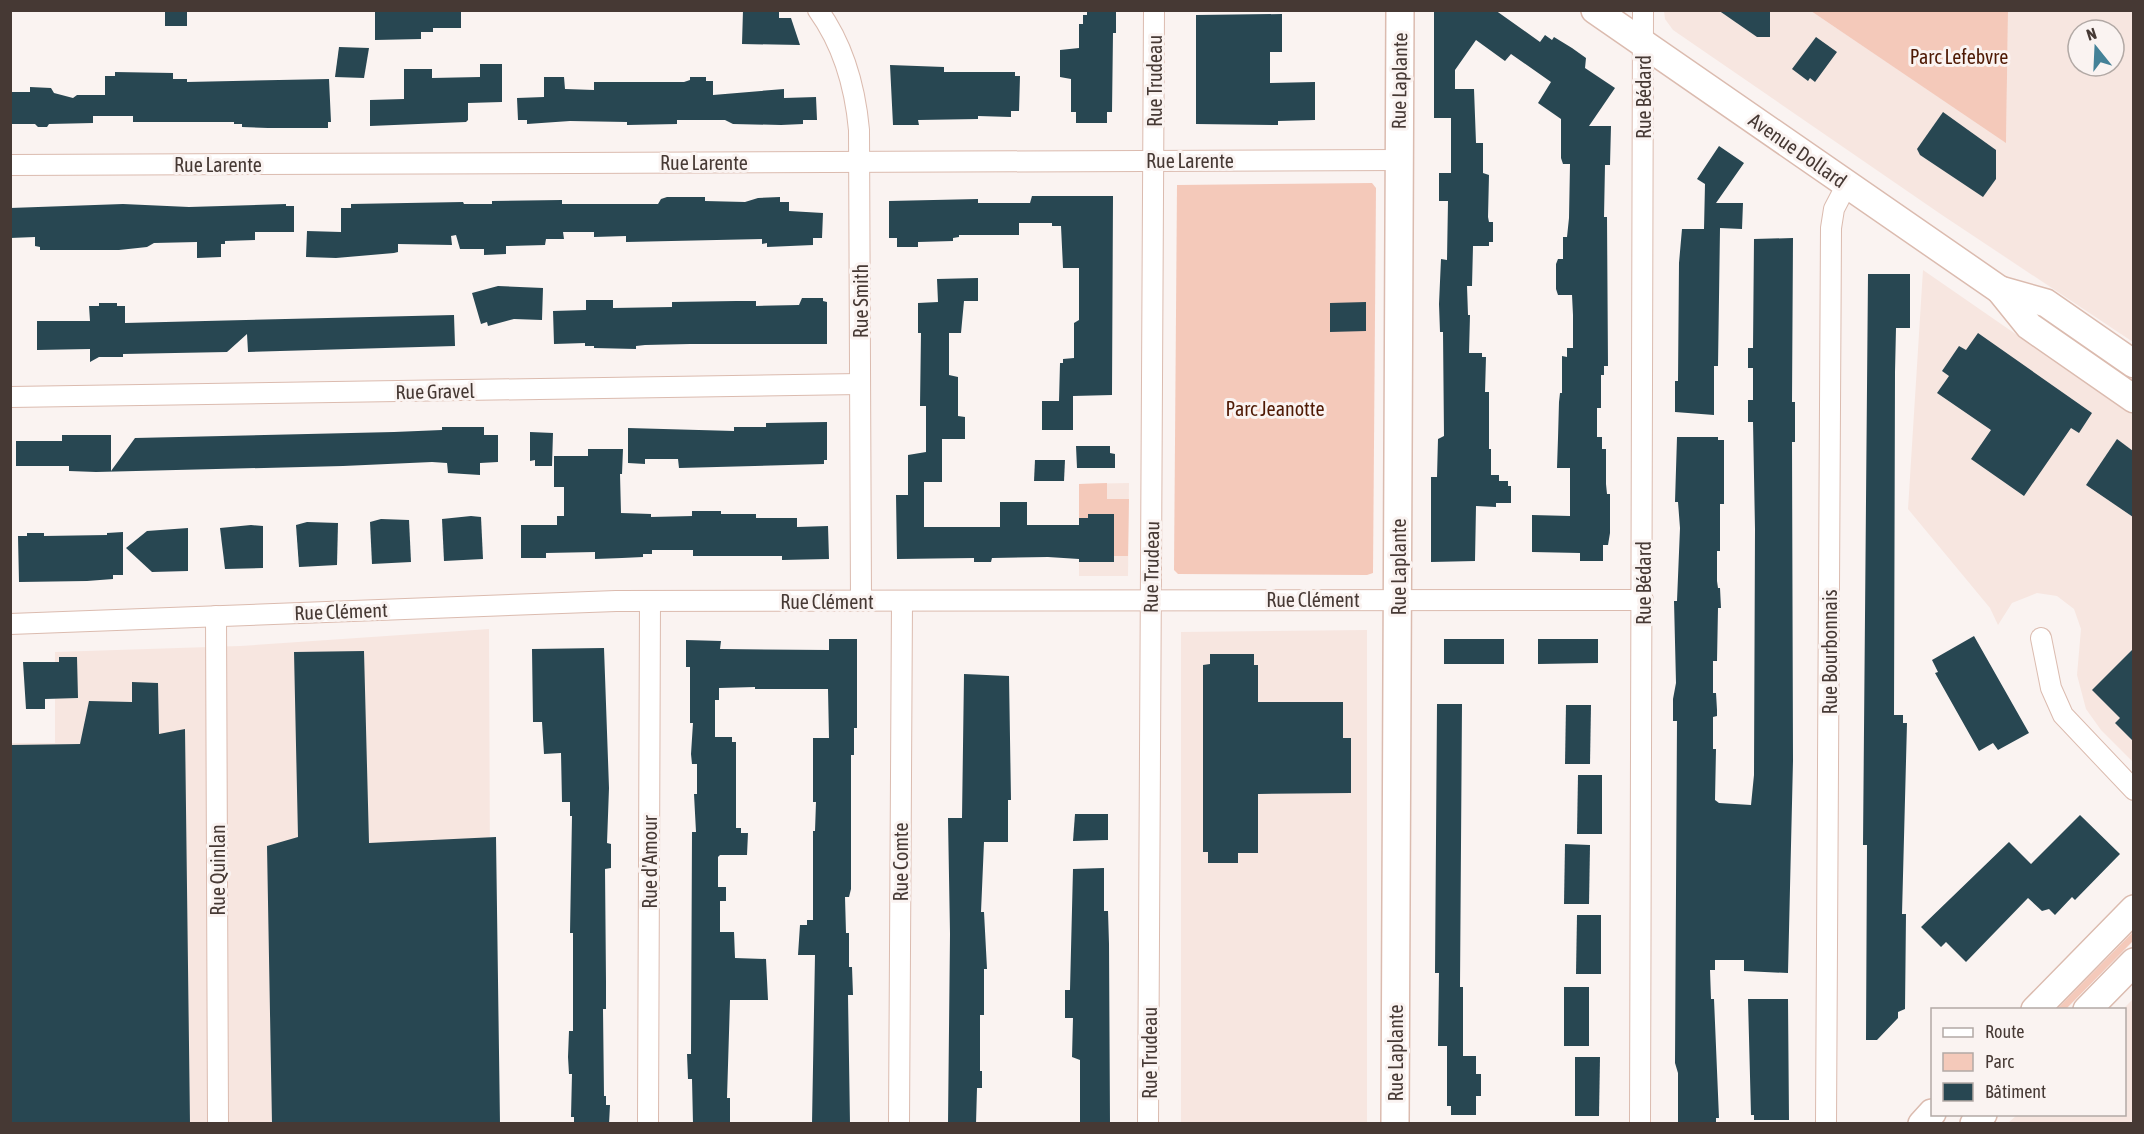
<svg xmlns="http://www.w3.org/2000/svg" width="2144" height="1134" viewBox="0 0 2144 1134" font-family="'Asap Condensed',sans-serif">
<rect width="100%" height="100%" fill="#faf3f1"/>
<!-- built -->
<g fill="#f7e6e0" fill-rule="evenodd">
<path d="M1664,11h147l195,131 2,-131h125v331l-191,-127 -269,-185 -8,-11zM2078,30h36v36h-36z"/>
<path d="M1923,270l210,145v347l-32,-32 -15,-21 -9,-34 4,-46 -7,-20 -17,-13 -20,-3 -25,10 -14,22 -8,-17 -82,-99z"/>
<path d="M1129,483l-1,93h-49v-92z"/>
<path d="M489,629l2,494h-480l-1,-380h45v-91l185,-6z"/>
<path d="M1367,630v493l-186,1v-492z"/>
<path d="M2133,999v124h-125l9,-8 107,-1 -1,-105z"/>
</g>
<!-- green -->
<g fill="#f4c9ba">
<path d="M1811,11h197l-2,132z"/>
<path d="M1372,183l4,5 -3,385 -6,2 -189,-1 -4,-4 3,-385z"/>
<path d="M1107,483v16h22l-1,57h-14v-42h-26v4h-9v-34z"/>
<path d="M2133,932v9l-67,68h-9z"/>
</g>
<!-- building -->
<g fill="#284752">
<rect x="165" y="10" width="22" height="16"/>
<path d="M375,10h86v18h-28v4h-12v7l-46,1z"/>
<path d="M743,10h36v8h12l9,27 -58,-1z"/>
<path d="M1087,10h29v23h-3l-1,79h-5v11h-31v-11h-5v-33l-11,-2v-27l19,-2v-24h4v-9h4z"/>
<path d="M1434,10h61l45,32 5,-7 7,5 2,-3 18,11 14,10 -1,10 30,20 -26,38h22l-1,39h-5l-1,52h3l1,149h-4v9h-3v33h-4v29h5v12h4v35l1,10h3v39l-2,12h-5v16h-23v-8l-48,-1v-37l38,1v-48h-13l1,-30 1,-36 1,-9h2v-37l5,1v-9h6v-33l-1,-20h-14l-2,-6v-25l2,-5h5v-22h4l2,-19 1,-54h-7l-2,-6v-39l-23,-16 13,-21 -40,-28 -6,7 -29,-21 -21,30v19h19l2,54h7v30l6,2 -1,42 1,5h4v20h-4v4h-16l-1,40h-5l1,29h2l-1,38h13v4h4l-1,35h4v57h2v26h8v6h9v5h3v17h-15v4l-20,-1 -1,55 -44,1v-85h6l1,-38 6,-3 -1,-104h-3l-1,-28 2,-45 6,1 1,-59h-9v-28h12v-55h-17z"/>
<path d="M1718,10h52v27h-13z"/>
<path d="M1282,14v38h-12v31l45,-1v38l-37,1v4l-82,-1v-109z"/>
<path d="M1816,37l21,15 -22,30 -5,-4 -2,3 -16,-12z"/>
<path d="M339,47l30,1 -5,30 -29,-1z"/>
<path d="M480,64h22v38l-34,1v17l-2,2 -96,4v-26l34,-1v-30h28v9l48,-1z"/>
<path d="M890,65l54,2v5h71v4h5l-1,35h-8v6l-33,-1v3l-60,1 1,5h-26z"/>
<path d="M115,72l58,1v6h14v3l142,-3 2,43h-3v6h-60l-26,-1v-3h-8v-2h-101v-6h-40v7l-44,1 -2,3h-9l-3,-3h-25v-32h20v-5l21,1 3,5 19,5 4,-3h28v-19h10z"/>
<path d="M544,77h20l1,12 29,1v-8h90l6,-2v-3h16v4h7v14l71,-6v9l32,-1 1,23h-14v4l-22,1 -48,-1 -8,-4h-48v4l-50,1v-3l-57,-1 -43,3v-4h-9l-1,-22 27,-1z"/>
<path d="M1943,112l53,38v29l-13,18 -63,-42 -3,-6z"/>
<path d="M1719,146l25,17 -28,40h27l-1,26 -22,-1 -2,138h-4v49l-39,-3v-31h3l1,-118 3,-34h22l1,-45 -8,-5z"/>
<path d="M1032,196h81l-1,199 -39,1v34h-31v-29h17l1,-38h3v-4l11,-1v-35l5,-3v-52h-16l-2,-42h-9v-3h-33v12h-60v2l-6,1v3l-35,1v5h-21v-9h-8v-37l89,-2v4h52z"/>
<path d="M667,197h38v4l40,1 13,-4 22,-1v5h9v9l34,2 -1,25h-9v7l-46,2v-4l-5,1v-5l-136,3v-6l-32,1v-5h-31l1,7h-18l-1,6 -39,1v8l-22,1v-6h-24l-4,-14 -5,1 1,9 -54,-1v8l-4,1 -58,5 -30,-1 1,-26 34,1v-24h10v-4l112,-2 1,2h28v-3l70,-1v4h96l3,-5z"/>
<path d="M123,204l66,3 97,-3v2h8v26h-39v8l-30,1v3h-4v13l-24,1v-16l-43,1 -7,4 -28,3h-79v-3l-5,-1v-9l-25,1v-30z"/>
<path d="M1793,238l-1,164h3v40h-3l1,319 -5,212 -44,-2v-11h-29v10h-5l1,29h3l5,119h-3v6h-38v-51l-3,-10 2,-342h-4v-22l3,-16 -2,-82h3l3,-73 -2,-26h-3l2,-65h41v3h6v64h-4v47h-3v30l1,7h2l1,20h-3l-1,53h-4v32h3l1,17v6l-4,1v32h3l-1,51 4,3 32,2 3,-30 1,-246 -2,-107h-5v-22h5v-32h-5v-20h5l1,-109z"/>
<path d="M1868,274h42v54h-14l-1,44 -1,343h9v8h4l-5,191h4l-1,95 -7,3v6l-21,22h-11l1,-195h-4z"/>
<path d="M978,278v23h-14l-3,32h-12v42l9,2v39l7,1v22h-23v43h-18v45h76v-25h27v23h52v-7h9v-4h26v48h-35v-3l-31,-2 -56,1 -1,4h-17v-4l-77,1 -1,-64h12v-40l18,-3v-46h-6l1,-73h-3v-30l20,-1 -1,-23z"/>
<path d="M498,286l45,2 -1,32 -28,-1 -26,7 -1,-4 -6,2 -9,-31z"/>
<path d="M802,298h21v3l4,1v42h-137l-45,1 -9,1v3l-42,-1v-2h-9v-3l-31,1 -1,-33 33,-1v-10h27v8l59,-1v-5l64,-1h20v5l43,-1z"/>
<path d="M1366,302v29l-36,1v-29z"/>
<path d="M99,303h18v3h8v17l329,-8 1,31 -207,6 -1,-18 -20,18 -104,2v3h-24l-9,5v-13l-53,1v-29h53l-1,-15h10z"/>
<path d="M1978,333l114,80 -13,20 -8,-5 -47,68 -53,-37 20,-29 -54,-37 12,-17 -7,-5 17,-25 7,4z"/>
<path d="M827,422v38h-3v4l-145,4 -1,-9h-33v5l-17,-1v-35l106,3v-4h32v-4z"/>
<path d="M442,427h42v8h14v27l-18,1v12l-32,-2 -1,-10 -15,-1 -89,4 -247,6 -27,-1v-5h-53v-25h46v-6h49v36l24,-33 259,-6 48,-2z"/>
<path d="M530,432l23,1 -1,33h-17v-6l-5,1z"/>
<path d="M2117,439l16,12v66l-47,-32z"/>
<path d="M1076,446h34v7l5,1v14h-38z"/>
<path d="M588,449h35l-1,25h-2l1,39 30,1v3l41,-1v-5h29v3h35v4h41v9l31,-1 1,33 -47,1v-4h-89v-6h-41v4h-9v3l-21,1 -27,1v-7l-49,1v5h-25v-33h36v-9h7v-29h-10v-31h34z"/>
<path d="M1035,460h30l-1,21h-30z"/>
<path d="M471,516l10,1 2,42 -39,2 -2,-42z"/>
<path d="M381,519l28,1 2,42 -39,2 -2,-42z"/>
<path d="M307,522l31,1 -1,42 -38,2 -3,-42z"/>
<path d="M251,525l12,1v42l-38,1 -5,-41z"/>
<path d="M188,528v43l-36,1 -26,-24 21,-17z"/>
<path d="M123,532v43h-10v4l-26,2 -68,1 -1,-46h9v-3h17v3l63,-1v-2z"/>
<path d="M1974,636l55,97 -31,17 -5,-7 -14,8 -44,-78 3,-1 -6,-12z"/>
<path d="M829,639h28v89h-3v27h-3v134l-2,8h-4l1,36h3v34h3l1,28h-5l2,129h-38l3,-169h-17l2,-30h7v-5h6v-89h2l1,-29h-3v-64h16l-1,-49h-73v-2l-36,1v12h-4v37h17v5h4v86h5v5h7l-1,22h-27l-2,2v30h8v14h-6v31h14l1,26 31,1 2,41h-38l-3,98h3v26h-37l-1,-45h-4l-1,-25h4l1,-222h4l-2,-38h3v-30h-5l-1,-10 2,-31h-3v-56h-4v-27l35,1 -1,8 109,1z"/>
<rect x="1444" y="639" width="60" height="25"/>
<path d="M1538,639h60v24l-60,1z"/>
<path d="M604,648l5,140 -2,55 4,1v24l-6,1 1,113v27h-3l1,87h2v9h4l-1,19h-35v-7h-3l1,-43h-3l-1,-17 1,-26h4v-98h-3l2,-117h-2v-14h-8l-1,-49 -17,1 -2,-32h-9l-1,-73z"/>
<path d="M2133,649v92l-18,-18 5,-5 -28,-28z"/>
<path d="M364,651l5,192 127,-6 4,287h-228l-5,-278 31,-9 -4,-185z"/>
<path d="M1210,654h44v11h4v37h85v36h8v55l-93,1v59h-20v10h-30v-11h-5v-187l7,-1z"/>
<path d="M59,657h18l1,41 -33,1v10h-19l-3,-47h36z"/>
<path d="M964,674l45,2 2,124h-3v42h-24l-3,70h3l3,57h-3v46h-4v56h2v17h-5l-1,36h-28l2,-190 -2,-116h14z"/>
<path d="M132,682l26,1 1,51 26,-5 5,395h-180v-379l70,-1 9,-43 43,1z"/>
<path d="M1437,704h25l-2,283h3v69h13v18h5v22h-5v19h-25v-9h-4v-60h-9l1,-73h-4z"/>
<path d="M1566,705h25l-1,59h-25z"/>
<path d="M1578,775h24v59h-25z"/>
<path d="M1075,814h33v26l-35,1z"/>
<path d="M2080,815l40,39 -45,46 -3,-3 -17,18 -6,-6 -7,2 -14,-13 -62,64 -20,-20 -5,5 -20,-20 88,-85 22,22z"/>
<path d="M1565,844l25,1 -1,59h-25z"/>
<path d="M1104,868v43h4l1,33 1,180h-30v-64l-8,-3 1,-39h-8v-28h5l3,-121z"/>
<path d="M1577,915h24v59h-25z"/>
<rect x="1564" y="987" width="25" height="59"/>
<path d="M1748,999h40l1,121h-35v-5h-3z"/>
<path d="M1575,1057h25l-1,59h-24z"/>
</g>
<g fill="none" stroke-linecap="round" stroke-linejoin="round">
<!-- street casing -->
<g stroke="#dbbbaf" stroke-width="22">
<g id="street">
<path d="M818,10c26,36 37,76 41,120l2,471"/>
<path d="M10,165l1388,-5"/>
<path d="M10,397l850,-13"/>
<path d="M216,616l2,508"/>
<path d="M10,624l606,-23 1027,-1"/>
<path d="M2041,638l10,50 12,27 71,75"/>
<path d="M648,1124l2,-523"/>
<path d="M899,1124l3,-523"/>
<path d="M1148,1124l6,-1114"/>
<path d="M1640,1124l3,-1114"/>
<path d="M1826,1124l5,-896 3,-19 13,-25"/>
</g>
</g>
<!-- secondary casing -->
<g stroke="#dbbbaf" stroke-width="30">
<g id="secondary">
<path d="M1595,10l405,280 29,36 105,73"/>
<path d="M2000,290l46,13 88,61"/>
<path d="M2035,1010l99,-101"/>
<path d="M2087,1010l47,-48"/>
<path d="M1395,1124l5,-1114"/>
<path d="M1922,1124l10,-11"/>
<path d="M1974,1124l9,-10"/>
</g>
</g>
<!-- street -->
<use href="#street" stroke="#fff" stroke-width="20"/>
<!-- secondary -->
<use href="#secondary" stroke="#fff" stroke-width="27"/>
</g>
<g text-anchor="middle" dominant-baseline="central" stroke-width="6" stroke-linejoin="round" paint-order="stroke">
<!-- park labels -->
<g font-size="20" fill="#4e1904" stroke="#faf3f1">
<text x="1959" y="56">Parc Lefebvre</text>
<text x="1275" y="408">Parc Jeanotte</text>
</g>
<!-- street labels -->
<g font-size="20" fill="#463934" stroke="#faf3f1">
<text transform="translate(1154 81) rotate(-90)">Rue Trudeau</text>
<text transform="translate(1399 81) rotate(-89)">Rue Laplante</text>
<text transform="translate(1643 97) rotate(-90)">Rue Bédard</text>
<text transform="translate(1798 150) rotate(35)">Avenue Dollard</text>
<text x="1190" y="160">Rue Larente</text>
<text x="704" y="162">Rue Larente</text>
<text x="218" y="164">Rue Larente</text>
<text transform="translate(860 301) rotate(-90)">Rue Smith</text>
<text transform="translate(435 391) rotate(-1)">Rue Gravel</text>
<text transform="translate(1151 567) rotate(-89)">Rue Trudeau</text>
<text transform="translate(1398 567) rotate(-90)">Rue Laplante</text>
<text transform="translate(1643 583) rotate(-90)">Rue Bédard</text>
<text x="1313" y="599">Rue Clément</text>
<text x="827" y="601">Rue Clément</text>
<text transform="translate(341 611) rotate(-2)">Rue Clément</text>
<text transform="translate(1829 652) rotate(-90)">Rue Bourbonnais</text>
<text transform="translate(649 862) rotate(-90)">Rue d'Amour</text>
<text transform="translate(900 862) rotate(-90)">Rue Comte</text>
<text transform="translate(217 870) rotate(-90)">Rue Quinlan</text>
<text transform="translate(1149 1053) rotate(-90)">Rue Trudeau</text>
<text transform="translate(1395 1053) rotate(-90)">Rue Laplante</text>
</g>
</g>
<!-- border -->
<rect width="2144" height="1134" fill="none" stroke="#463934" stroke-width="24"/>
<!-- legend -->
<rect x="1931" y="1008" width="195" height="108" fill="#faf3f1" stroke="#b2a9a5" stroke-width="1.5"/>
<rect x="1943" y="1028" width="30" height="9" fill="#ffffff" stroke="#b2a9a5" stroke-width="1.5"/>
<text x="1985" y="1038" font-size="18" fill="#463934">Route</text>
<rect x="1943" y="1053" width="30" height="18" fill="#f4c9ba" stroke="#b2a9a5" stroke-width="1.5"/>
<text x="1985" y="1068" font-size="18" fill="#463934">Parc</text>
<rect x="1943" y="1083" width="30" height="18" fill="#284752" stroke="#b2a9a5" stroke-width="1.5"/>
<text x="1985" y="1098" font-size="18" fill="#463934">Bâtiment</text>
<!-- north arrow -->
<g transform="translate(2096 48) rotate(342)"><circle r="28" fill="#faf3f1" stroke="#b2a9a5" stroke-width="1.5"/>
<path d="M0-4.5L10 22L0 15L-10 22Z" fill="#448197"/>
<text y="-9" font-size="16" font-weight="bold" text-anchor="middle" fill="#463934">N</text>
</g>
</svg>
